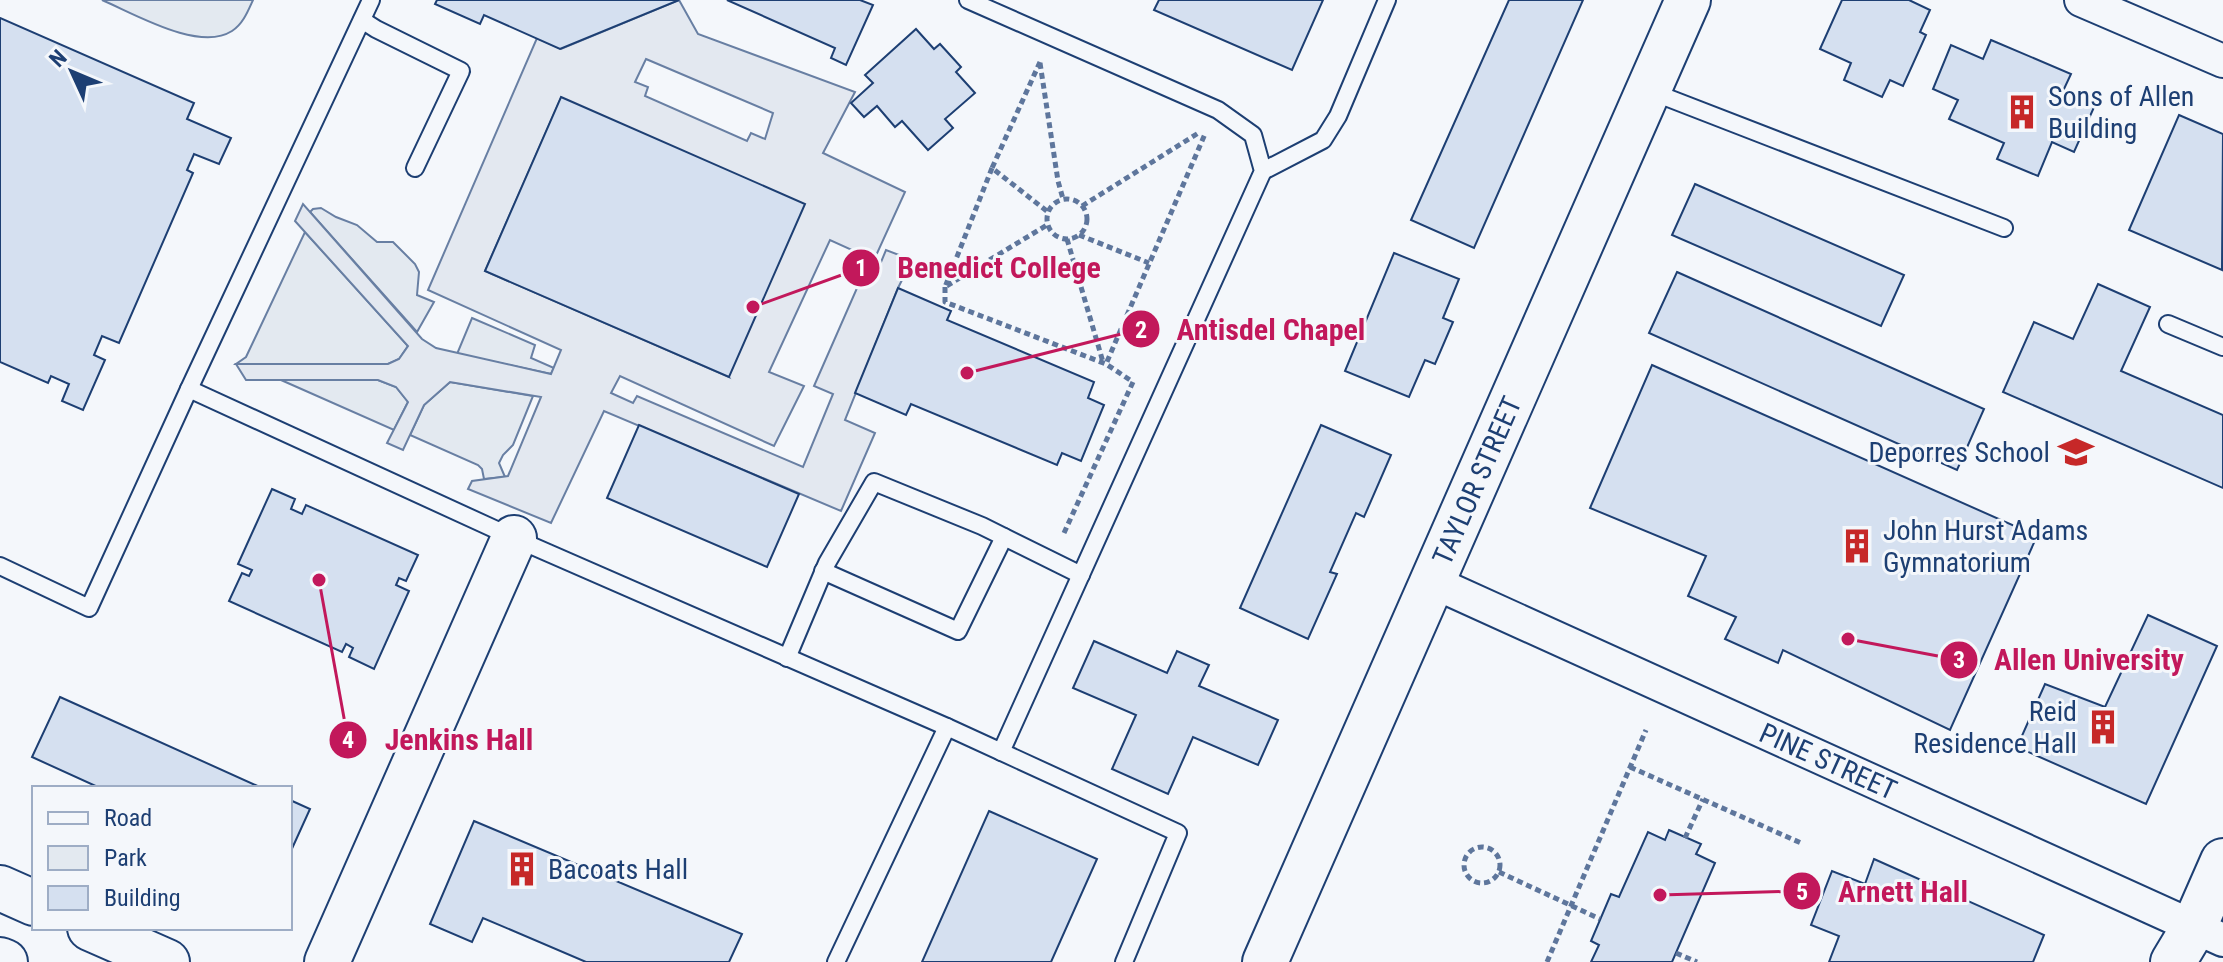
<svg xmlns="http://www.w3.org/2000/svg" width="2223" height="962" viewBox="0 0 2223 962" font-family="'Roboto Condensed',sans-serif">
<rect width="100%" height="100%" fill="#f4f7fb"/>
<!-- green -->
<g fill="#e3e9f0" stroke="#687fa3" stroke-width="2">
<path d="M102,0h151c-5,11 -10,24 -21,31 -33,21 -97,-17 -130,-31z"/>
<path d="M321,208l15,9 21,8 20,17h16l22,22 4,8 -2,23 17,7 -17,30 -107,-120 3,-3z"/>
<path d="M305,232l103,114 -9,13 -11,5h-152l10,-7z"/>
<path d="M472,318l63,27 -4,13 23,10 -3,6 -94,-20z"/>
<path d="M281,380h97l18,7 12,15 -14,28z"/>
<path d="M450,382l83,14 -20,49 -10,10 -4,8 6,14 -21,2 -2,-10 -4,-4 -68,-30 14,-30z"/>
</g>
<!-- parking -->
<path fill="#e3e8f0" stroke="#687fa3" stroke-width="2" fill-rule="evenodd" d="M679,0l19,34 157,58 -32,61 82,39 -31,68 -44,-20 -61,132 35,14 -30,60 -154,-70 -9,17 22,10 4,-7 166,71 30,-73 -19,-8 54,-123 11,4 7,-17 26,10 -14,28 -53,132 30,13 -34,78 -237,-100 -53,112 -83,-34 4,-8 36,-5 33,-79 -91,-15 -26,23 -21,45 -16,-7 21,-41 -12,-15 -18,-7h-132l-10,-16h152l11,-5 9,-13 -113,-125 8,-17 119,135 14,9 115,26 10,-24 -133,-60 109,-252 24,11zM646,59l127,54 -8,26 -14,-6 -4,8 -102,-45 3,-9 -13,-5zM561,98l168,279 -244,-106z"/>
<!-- building -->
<g fill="#d5e0f0" stroke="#1d3f73" stroke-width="2">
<path d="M437,0h242l-119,49 -76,-34 -4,9 -45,-20z"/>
<path d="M727,0h133l13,5 -27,60 -15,-7 4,-10z"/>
<path d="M1159,0h164l-31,70 -138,-60z"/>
<path d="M1509,0h74l-109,248 -63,-28z"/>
<path d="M1842,0h67l21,10 -10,22 6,3 -23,51 -13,-6 -8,17 -38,-17 7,-17 -31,-14z"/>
<path d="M0,18l194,85 -7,16 44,19 -12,26 -25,-10 -7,16 6,3 -74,170 -17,-7 -8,19 11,5 -22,50 -21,-9 7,-17 -18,-8 -3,7 -48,-21z"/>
<path d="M916,29l18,20 6,-5 21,23 -5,5 19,21 -30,26 8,9 -25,22 -26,-29 -7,6 -18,-21 -13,11 -13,-14 22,-20 -8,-8z"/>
<path d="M1991,40l80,34 -8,17 32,14 -21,47 -22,-10 -14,34 -41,-17 7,-16 -55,-24 9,-19 -25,-11 18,-44 32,14z"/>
<path d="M561,97l244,107 -76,173 -244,-106z"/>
<path d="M2179,115l44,19 -1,136 -93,-40z"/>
<path d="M1695,184l209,91 -23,51 -209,-91z"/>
<path d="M1394,253l65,26 -16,39 10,4 -18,42 -10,-4 -16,37 -64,-26z"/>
<path d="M1677,272l307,137 -27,61 -308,-137z"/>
<path d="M2098,284l52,23 -29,64 102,44v73l-220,-96 31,-70 39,17z"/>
<path d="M898,288l53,23 -4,9 147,62 -6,16 16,7 -23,56 -19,-8 -5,12 -146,-61 -5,11 -51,-22z"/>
<path d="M1652,365l385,171 -87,194 -167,-80 -5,13 -53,-24 11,-22 -48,-21 18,-40 -116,-48z"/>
<path d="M639,425l160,69 -32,73 -160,-69z"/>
<path d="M1321,425l70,30 -27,62 -8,-4 -26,59 7,2 -29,65 -68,-31z"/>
<path d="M272,489l23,10 -4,10 11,5 4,-9 112,50 -12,26 -7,-3 -3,7 13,6 -35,78 -25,-12 4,-9 -7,-4 -4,8 -113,-51 13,-28 7,3 3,-6 -14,-6z"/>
<path d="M2148,615l69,31 -71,158 -129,-57 28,-63 60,23z"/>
<path d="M1094,641l73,32 10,-22 32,14 -10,21 79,34 -20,45 -65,-28 -25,57 -56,-25 24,-54 -63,-27z"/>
<path d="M60,697l202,91h-162l-68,-31z"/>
<path d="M290,800l20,9 -20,44z"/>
<path d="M989,811l108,48 -46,103h-129z"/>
<path d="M474,821l268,113 -13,28h-143l-103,-44 -11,24 -42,-18z"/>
<path d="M1669,830l32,14 -5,10 19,9 -43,99h-81l8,-17 -8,-4 20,-47 8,3 29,-65 17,8z"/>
<path d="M1874,859l170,76 -11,27h-204l10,-26 -28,-11 21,-54 33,13z"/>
</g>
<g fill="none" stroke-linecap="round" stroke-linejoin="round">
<!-- lane casing -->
<g stroke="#1d3f73" stroke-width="20">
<g id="lane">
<path d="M968,0l250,110 35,25 10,36 -262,581"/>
<path d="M362,20l14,9 85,42 -46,97"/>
<path d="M1650,91l354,137"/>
<path d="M1263,171l60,-31 15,-24 49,-116"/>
<path d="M2168,324l55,23"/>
<path d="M189,389l325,149 433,189 231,106 -54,129"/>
<path d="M0,566l89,42 100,-219 182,-389"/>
<path d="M823,571l135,60 46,-94"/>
<path d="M787,658l40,-95 47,-81 108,44 99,49"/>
<path d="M836,962l111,-235"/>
</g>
</g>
<!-- street casing -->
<g stroke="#1d3f73" stroke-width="36">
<g id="street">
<path d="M2081,0l142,61"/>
<path id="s1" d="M1433,582l790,358"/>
</g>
</g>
<!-- secondary casing -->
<g stroke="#1d3f73" stroke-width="48">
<g id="secondary">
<path d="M0,888l34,15"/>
<path d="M90,928l77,34"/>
<path d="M0,960l5,2"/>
<path d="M327,962l187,-424"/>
<path id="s2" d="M1265,962l423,-962"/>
<path d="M2173,962l21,-35 29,-66"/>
</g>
</g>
<!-- path -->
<g stroke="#5e769c" stroke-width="5" stroke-dasharray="6 4" stroke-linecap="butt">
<path d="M1040,62l-48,106 56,44"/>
<path d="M1040,63l18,118 5,18"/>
<path d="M992,168l-47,119 102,-62"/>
<circle cx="1067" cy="219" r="20"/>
<path d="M1082,206l118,-74"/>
<path d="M1079,235l70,28"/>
<path d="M1067,239l36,123"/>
<path d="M945,287v15l161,62 99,-230"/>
<path d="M1064,533l69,-151 -27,-18"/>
<path d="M1630,767l171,76"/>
<path d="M1685,838l18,-39"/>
<circle cx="1482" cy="865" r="18"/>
<path d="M1499,872l101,47"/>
<path d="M1676,953l21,9"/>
<path d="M1547,962l99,-232"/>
</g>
<!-- lane -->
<use href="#lane" stroke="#f4f7fb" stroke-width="16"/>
<!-- street -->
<use href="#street" stroke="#f4f7fb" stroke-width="32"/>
<!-- secondary -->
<use href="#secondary" stroke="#f4f7fb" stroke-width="44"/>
</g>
<!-- icons -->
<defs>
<g id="building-bare" transform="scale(2.76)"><path d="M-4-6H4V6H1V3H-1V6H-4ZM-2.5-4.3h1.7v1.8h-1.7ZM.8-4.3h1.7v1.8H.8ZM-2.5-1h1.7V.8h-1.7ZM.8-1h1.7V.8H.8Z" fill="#c62828" stroke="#f4f7fb" stroke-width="2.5" paint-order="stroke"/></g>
<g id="school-bare" transform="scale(2.76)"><path d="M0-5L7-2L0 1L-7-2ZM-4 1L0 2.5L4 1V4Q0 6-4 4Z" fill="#c62828" stroke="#f4f7fb" stroke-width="2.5" paint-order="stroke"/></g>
</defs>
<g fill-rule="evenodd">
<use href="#building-bare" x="2022" y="112"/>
<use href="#school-bare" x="2076" y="452"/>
<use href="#building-bare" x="1857" y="546"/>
<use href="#building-bare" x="2103" y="727"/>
<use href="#building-bare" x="522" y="869"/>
</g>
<g text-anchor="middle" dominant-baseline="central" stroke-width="6" stroke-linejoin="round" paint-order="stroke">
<!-- poi labels -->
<g font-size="28" fill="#1d3f73" stroke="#f4f7fb" text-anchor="start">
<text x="2048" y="96">Sons of Allen<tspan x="2048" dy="32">Building</tspan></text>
<text x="2050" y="452" text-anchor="end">Deporres School</text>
<text x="1883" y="530">John Hurst Adams<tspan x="1883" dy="32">Gymnatorium</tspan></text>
<text x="2077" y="711" text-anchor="end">Reid<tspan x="2077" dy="32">Residence Hall</tspan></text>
<text x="548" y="869">Bacoats Hall</text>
</g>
<!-- street labels -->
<g font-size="28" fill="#1d3f73" stroke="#f4f7fb">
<text stroke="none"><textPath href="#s2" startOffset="526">TAYLOR STREET</textPath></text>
<text stroke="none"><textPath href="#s1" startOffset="434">PINE STREET</textPath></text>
</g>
</g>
<!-- callouts -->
<path fill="none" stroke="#c2185b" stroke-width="3" d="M753 307L861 268M967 373L1141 329M1848 639L1959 660M319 580L348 740M1660 895L1802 891"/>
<g fill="#c2185b" stroke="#f4f7fb" stroke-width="3">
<circle cx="753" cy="307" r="8"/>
<circle cx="967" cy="373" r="8"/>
<circle cx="1848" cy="639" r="8"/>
<circle cx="319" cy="580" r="8"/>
<circle cx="1660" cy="895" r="8"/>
<circle cx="861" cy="268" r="20"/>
<circle cx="1141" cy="329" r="20"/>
<circle cx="1959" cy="660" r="20"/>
<circle cx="348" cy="740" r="20"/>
<circle cx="1802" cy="891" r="20"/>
</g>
<g font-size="24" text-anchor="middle" font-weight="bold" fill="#fff">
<text x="861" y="276">1</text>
<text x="1141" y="338">2</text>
<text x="1959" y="668">3</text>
<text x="348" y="748">4</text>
<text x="1802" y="900">5</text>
</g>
<g font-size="30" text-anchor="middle" font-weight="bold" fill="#c2185b" stroke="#f4f7fb" stroke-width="6" stroke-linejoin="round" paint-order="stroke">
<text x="999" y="278">Benedict College</text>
<text x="1271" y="340">Antisdel Chapel</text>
<text x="2089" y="670">Allen University</text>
<text x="459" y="750">Jenkins Hall</text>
<text x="1903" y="902">Arnett Hall</text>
</g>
<!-- legend -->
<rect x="32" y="786" width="260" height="144" fill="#f4f7fb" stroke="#9eadc5" stroke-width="2"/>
<rect x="48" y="812" width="40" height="12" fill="#f4f7fb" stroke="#9eadc5" stroke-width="2"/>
<text x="104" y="826" font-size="24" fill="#1d3f73">Road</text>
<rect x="48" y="846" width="40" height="24" fill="#e3e9f0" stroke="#9eadc5" stroke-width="2"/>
<text x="104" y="866" font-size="24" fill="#1d3f73">Park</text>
<rect x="48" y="886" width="40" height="24" fill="#d5e0f0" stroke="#9eadc5" stroke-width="2"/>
<text x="104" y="906" font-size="24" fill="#1d3f73">Building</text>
<!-- north arrow -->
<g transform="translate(72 72) rotate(314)" stroke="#f4f7fb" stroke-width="6" paint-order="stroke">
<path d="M0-6L14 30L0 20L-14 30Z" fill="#1d3f73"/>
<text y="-12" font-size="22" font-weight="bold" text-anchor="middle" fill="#1d3f73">N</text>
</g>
</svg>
